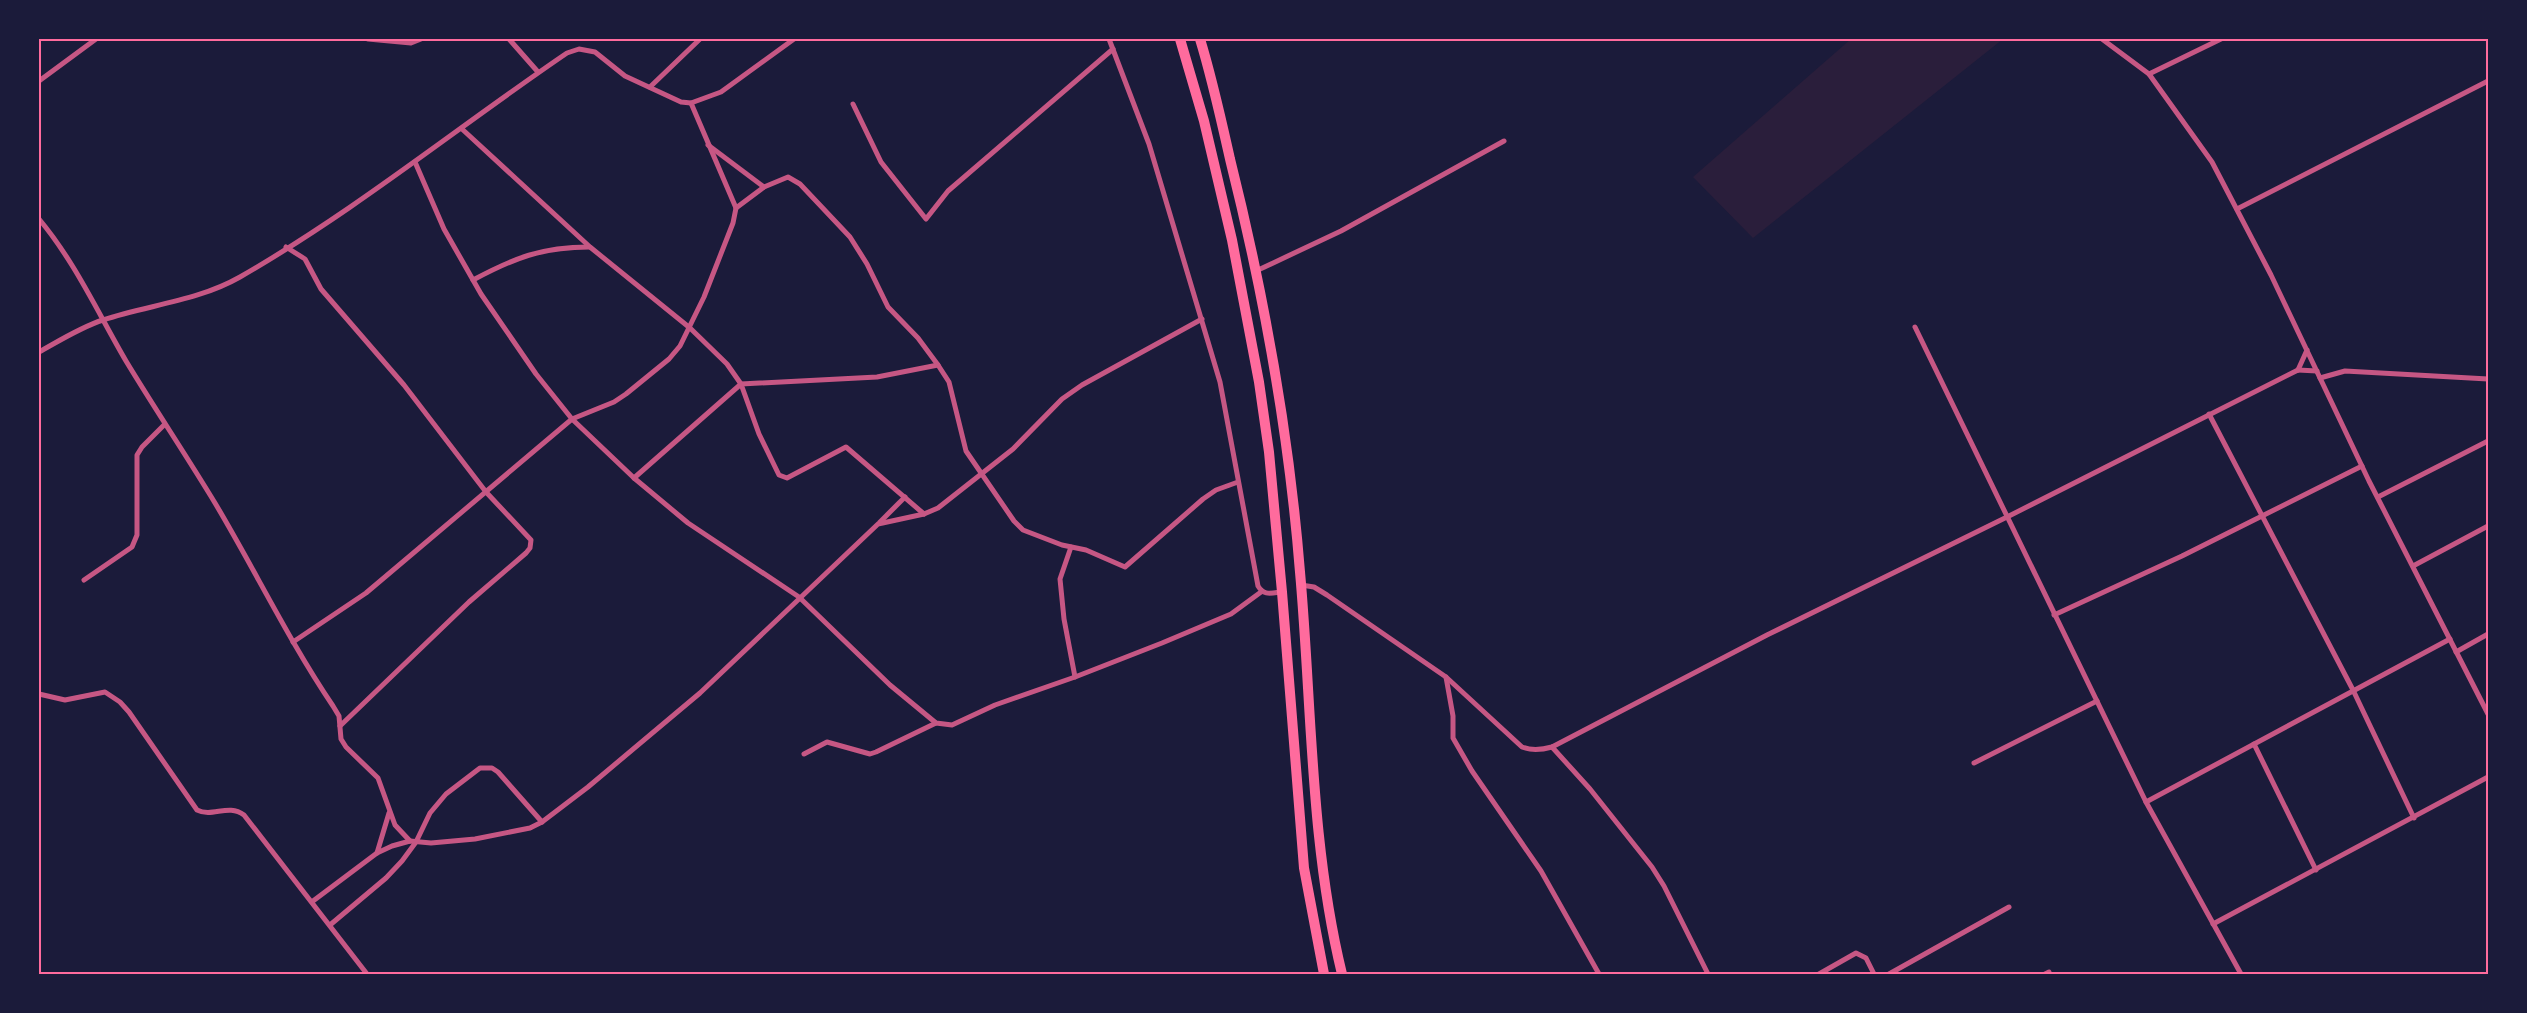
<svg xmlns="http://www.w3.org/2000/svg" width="2527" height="1013" viewBox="0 0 2527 1013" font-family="'Public Sans',sans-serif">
<rect width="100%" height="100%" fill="#1b1b3a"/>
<!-- green -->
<path fill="#2a1e3b" d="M1851,39h152l-250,199 -60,-61z"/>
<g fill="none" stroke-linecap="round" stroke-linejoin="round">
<!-- minor -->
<g stroke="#c65784" stroke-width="5">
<path d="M368,39l43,4 10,-4"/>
<path d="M509,39l29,33"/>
<path d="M1109,39l40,105 71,238 38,204c6,10 13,7 24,6"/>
<path d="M2102,39l47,35 63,88 59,113 98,206 119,233"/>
<path d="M2149,74l72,-35"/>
<path d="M39,81l57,-42"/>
<path d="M650,87l50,-48"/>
<path d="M853,104l28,58 45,57 22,-28 165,-142"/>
<path d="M462,129l128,118 100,81 37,36 14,20 18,50 20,41 8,3 59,-31 78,67"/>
<path d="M708,145l56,42"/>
<path d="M415,162l29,67 37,65 55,80 36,45 62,59 54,45 111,74 91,88 46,38 16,2 43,-20 80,-28 87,-34 69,-29 30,-22"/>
<path d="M736,208l28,-21 24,-10 12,7 50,53 17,27 21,43 30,31 20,27 11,17 17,69 48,70 9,9 39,15 24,5 39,17 78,-68 13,-9 22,-8"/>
<path d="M2237,209l251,-128"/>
<path d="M39,219c36,43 59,94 87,142 29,48 60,94 89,142 40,67 74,138 118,203l6,10 2,23 5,8 32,31 17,47 15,16"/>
<path d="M286,247l19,12 16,30 83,96 82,107 45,48 -1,8 -4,5 -57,49 -129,124"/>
<path d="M1256,271l85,-40 163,-90"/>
<path d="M473,280c41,-22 69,-33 116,-33"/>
<path d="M1915,327l231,475 95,172"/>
<path d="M39,352c20,-11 42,-25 64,-32 45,-15 95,-19 137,-43 115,-66 218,-150 327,-224l12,-4 16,3 30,24 56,26 10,1 30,-11 73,-53"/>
<path d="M2298,370l9,-20"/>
<path d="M2298,370l19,1"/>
<path d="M2320,378l25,-7 143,8"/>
<path d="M2209,414l144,276 61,128"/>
<path d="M634,478l107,-94 136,-7 61,-12"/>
<path d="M2378,497l110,-56"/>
<path d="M880,522l25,-25"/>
<path d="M1071,547l-11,32 4,40 11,58"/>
<path d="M2413,566l75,-40"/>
<path d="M84,580l48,-33 5,-12v-80l5,-8 22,-22"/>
<path d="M1301,585l13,2 13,8 119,82 76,70c10,4 19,3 30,0l215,-112 240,-118 291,-147"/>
<path d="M2054,615l128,-59 180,-90"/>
<path d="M293,642l73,-49 206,-174 42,-17 12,-8 43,-35 11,-13 24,-49 29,-74 3,-15 -45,-105"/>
<path d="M2456,652l32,-18"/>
<path d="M1446,677l7,39v22l19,33 69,100 58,103"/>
<path d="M39,694l26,6 40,-8 15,10 9,10 68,98c16,8 31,-7 47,5l123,159"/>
<path d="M2254,744l62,126"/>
<path d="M1552,747l38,42 62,78 12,19 44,88"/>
<path d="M804,754l23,-12 43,12 6,-2 60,-29"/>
<path d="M1974,763l123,-62"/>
<path d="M2146,802l304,-163"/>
<path d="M377,853l12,-40"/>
<path d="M313,901l64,-48 15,-7 18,-5 21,2 44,-4 55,-11 12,-6 46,-35 112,-94 178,-169 46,-10 14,-6 75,-59 49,-50 20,-14 120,-66"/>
<path d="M2213,924l275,-147"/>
<path d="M330,925l56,-47 16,-17 14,-19 14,-29 16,-19 34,-26h12l6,4 44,50"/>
<path d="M1819,974l37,-21 10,5 8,16"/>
<path d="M1889,974l120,-67"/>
<path d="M2045,974l4,-2"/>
</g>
<!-- primary -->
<g stroke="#ff6b9d" stroke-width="10">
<path d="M1180,39l24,82 28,119 27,142 10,70 13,140 22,276 20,106"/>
<path d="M1200,39c12,39 21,80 30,120 34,136 59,274 70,413 12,134 10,271 42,402"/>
</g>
</g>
<!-- border -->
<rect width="2527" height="1013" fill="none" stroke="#1b1b3a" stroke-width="80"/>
<rect x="40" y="40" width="2447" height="933" fill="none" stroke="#ff6b9d" stroke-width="2"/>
</svg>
